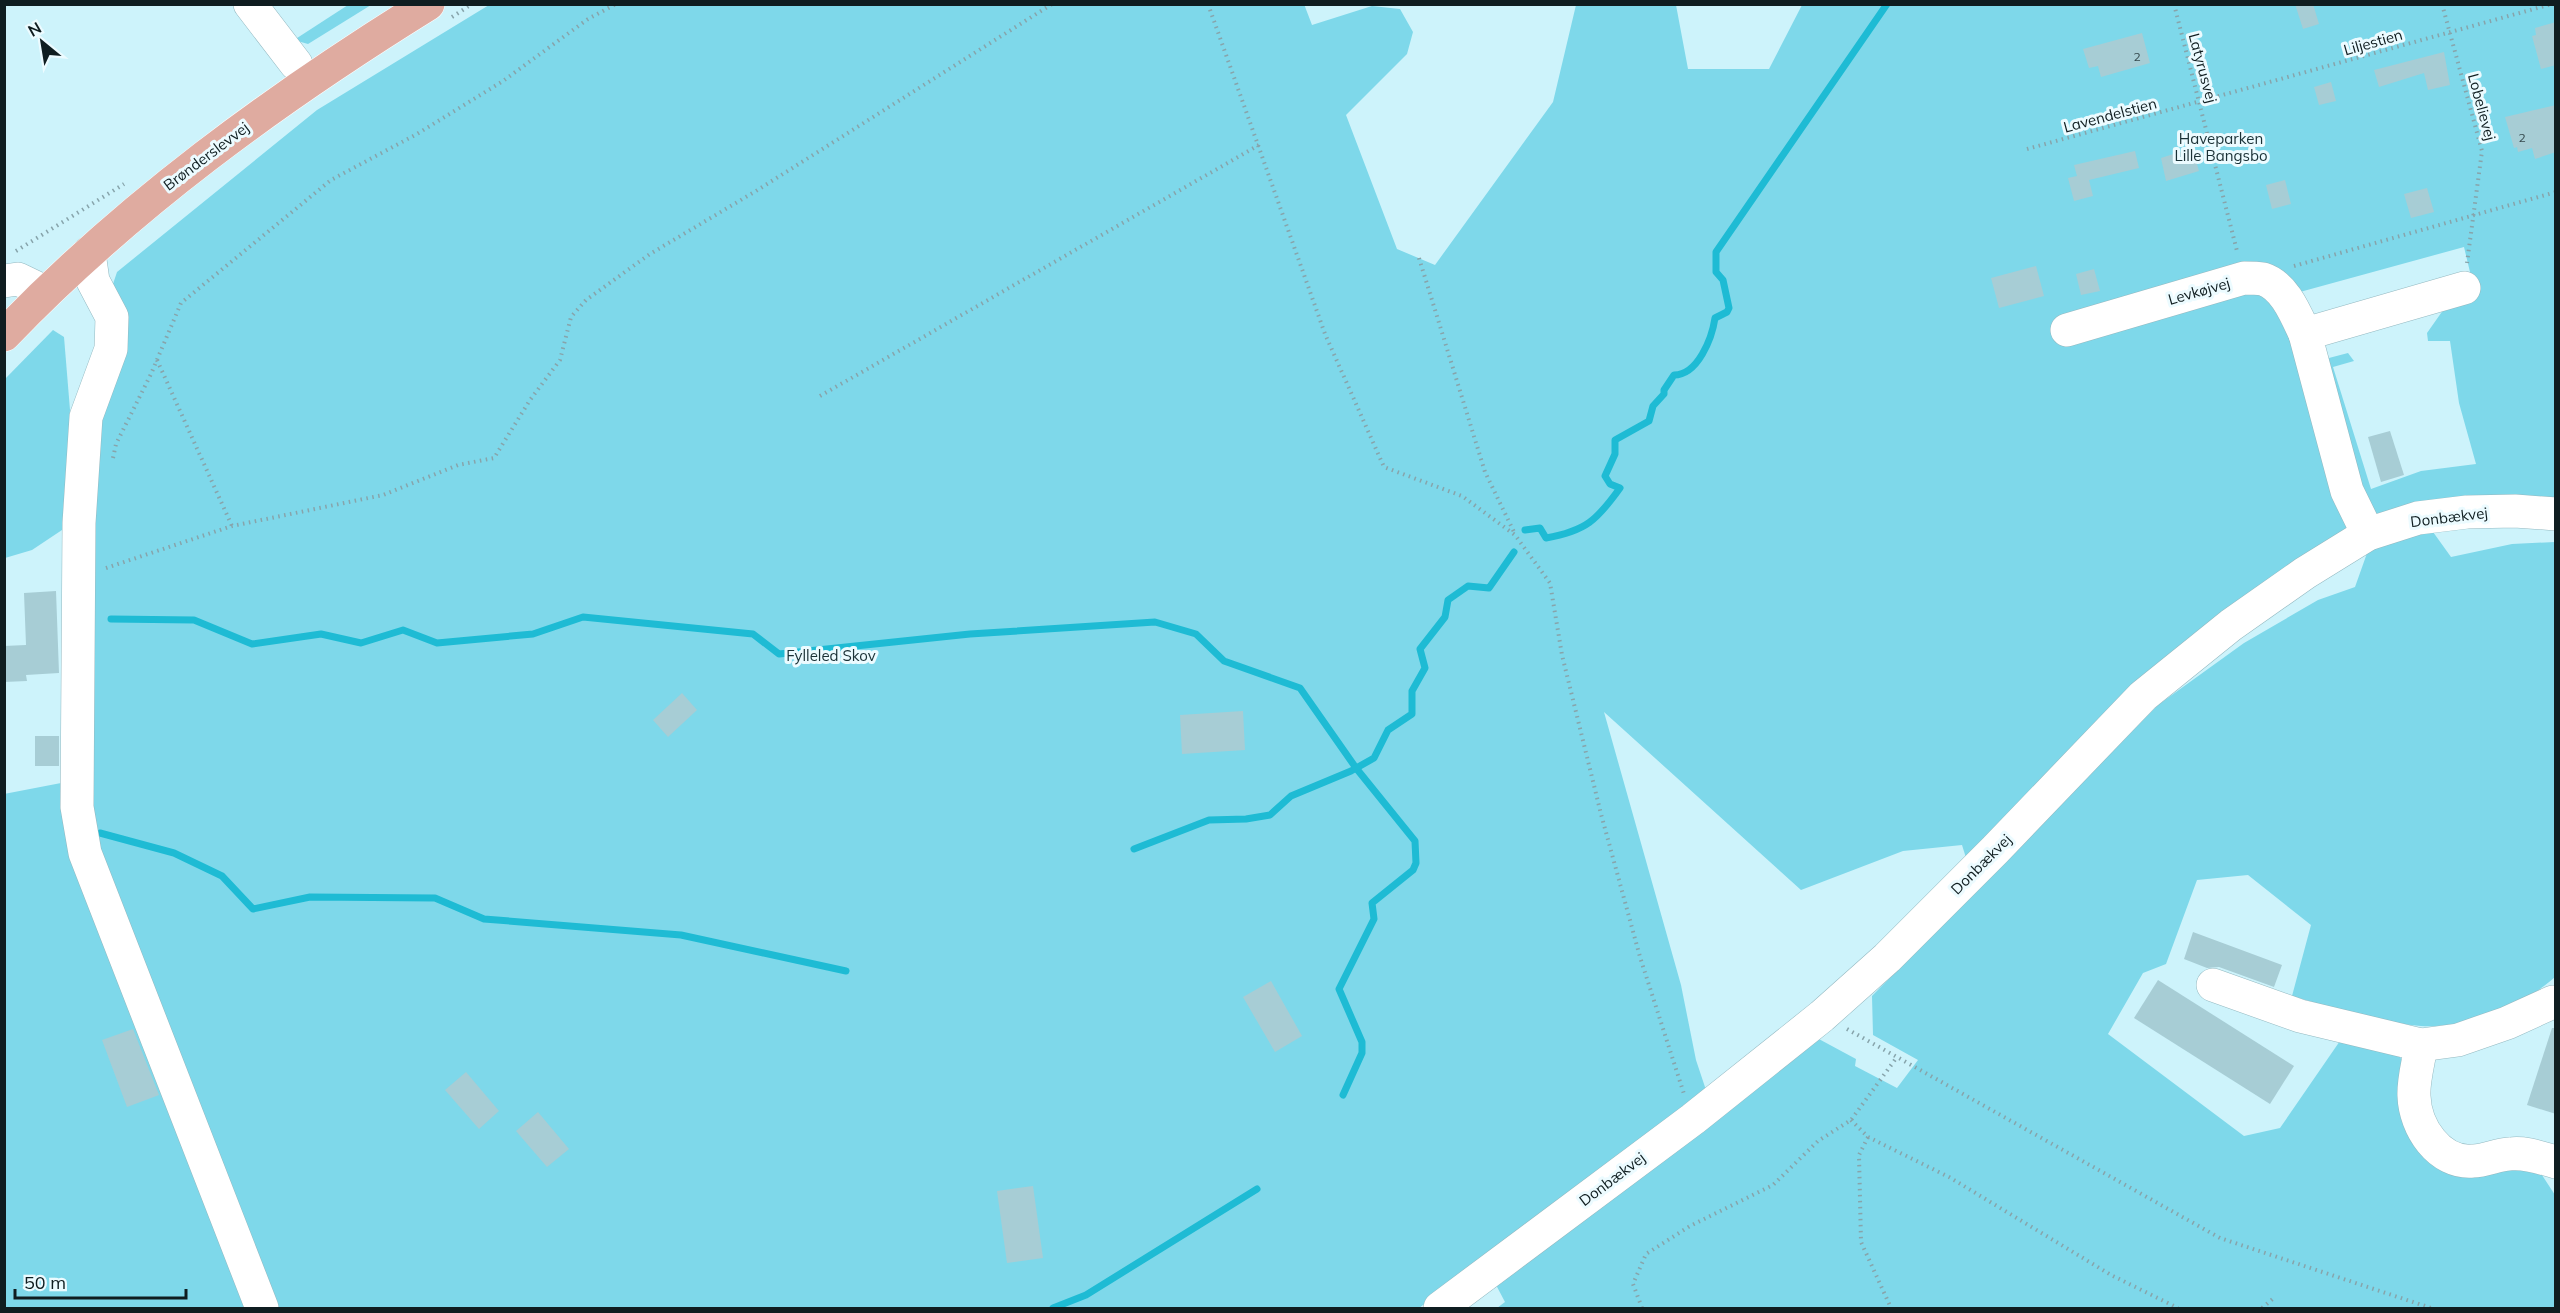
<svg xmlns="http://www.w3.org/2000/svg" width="2560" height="1313" viewBox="0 0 2560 1313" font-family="Mulish,sans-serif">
<rect width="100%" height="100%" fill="#cdf3fb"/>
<!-- green -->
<g fill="#7ed8ea" fill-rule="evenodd">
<path d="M1304,4l8,21 60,-19 28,3 13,23 -6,22 -61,61 51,134 38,16 118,-163 23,-97h100l12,64h81l33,-64h753v495l-197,28 -391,333 -5,-16 -59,6 -102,39 -197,-178 77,273 15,75 11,33 -288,215h-1414l-1,-514 83,-16 12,-364 12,-124 6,-18 200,-162 172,-105zM2464,247l6,25 -43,61 1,8h22l9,62 17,61 -55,7 -50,18 -38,-122 21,-6 -6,-8 -42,11 -17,-69z"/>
<path d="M348,5h23l-63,39 -14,-4z"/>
<path d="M53,330l11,7 6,73 -8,120 -30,20 -27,8v-179z"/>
<path d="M2423,518l28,39 61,-13 43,-2v435c-32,29 -90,52 -134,49 -44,-3 -87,-18 -129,-30l19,-71 -63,-50 -51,5 -31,84 -23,9 -35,61 136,102 36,-8 62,-90 53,12 9,13 2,63 132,43 17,26v113h-1058l8,-6 -10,-19 322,-245 39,21 -1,7 42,22 21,-28 -45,-25 -1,-39 286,-291 86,-62 74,-43 37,-13 16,-45z"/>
</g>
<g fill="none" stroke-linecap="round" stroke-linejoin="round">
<!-- stream -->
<g stroke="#1ebbd4" stroke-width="7">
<path d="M1525,530l15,-2 6,10c40,-7 51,-18 74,-50l-10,-4 -5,-8 10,-22v-14l34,-19 4,-15 11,-12v-4l10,-15c24,0 38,-37 41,-57l12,-6 2,-4 -6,-28 -7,-8v-20l171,-248"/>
<path d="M111,619l83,1 58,24 69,-10 40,9 42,-13 34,13 96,-9 50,-17 170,17 26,20 191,-20 185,-12 41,12 28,27 76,27 56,80 59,73 1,22 -3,7 -41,33 2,16 -35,70 23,53v11l-19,42"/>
<path d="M100,833l74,20 48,23 31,33 57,-12 125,1 49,21 197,16 165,36"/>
<path d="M1134,849l75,-29 37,-1 24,-4 21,-19 60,-25 23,-13 14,-28 24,-16v-23l13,-23 -5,-19 25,-32 3,-17 20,-14 21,2 25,-36"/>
<path d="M1053,1308l33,-13 171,-106"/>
</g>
</g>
<!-- building -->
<g fill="#a7cdd5">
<path d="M2295,4h18l6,20 -16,5z"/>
<path d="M2556,22v43l-15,4 -9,-33 4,-1 -1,-7z"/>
<path d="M2142,33l8,30 -49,14 -3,-11 -9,2 -6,-19z"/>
<path d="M2444,52l6,33 -22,5 -4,-17 -45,14 -5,-17z"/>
<path d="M2331,82l5,19 -17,4 -5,-18z"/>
<path d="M2556,105v47l-21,7 -3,-11 -14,4 -1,-5 -3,1 -9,-31z"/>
<path d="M2192,148l7,23 -33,10 -5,-23z"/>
<path d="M2135,151l4,17 -50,12 4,16 -19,5 -6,-23 9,-2 -3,-11z"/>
<path d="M2285,180l6,24 -19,5 -6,-24z"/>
<path d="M2427,188l7,24 -23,6 -7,-24z"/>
<path d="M2036,266l8,30 -45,12 -8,-30z"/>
<path d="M2094,269l6,22 -19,4 -5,-21z"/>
<path d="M2390,431l14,44 -23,7 -13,-45z"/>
<path d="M56,591l3,82 -33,2 1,6 -23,1v-36l22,-1 -2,-52z"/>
<path d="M682,693l15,17 -29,27 -15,-17z"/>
<path d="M1243,711l2,39 -63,4 -2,-39z"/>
<rect x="35" y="736" width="24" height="30"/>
<path d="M2193,932l89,33 -8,22 -55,-20 -12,1 -23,-9z"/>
<path d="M2158,980l136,86 -24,38 -136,-86z"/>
<path d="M1271,981l31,55 -27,16 -32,-55z"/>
<path d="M2552,1028h4v86l-29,-9z"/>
<path d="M133,1029l26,66 -32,12 -25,-67z"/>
<path d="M466,1072l33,39 -20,18 -34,-39z"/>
<path d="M538,1112l31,37 -22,18 -31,-36z"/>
<path d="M1033,1186l10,72 -36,5 -10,-72z"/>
</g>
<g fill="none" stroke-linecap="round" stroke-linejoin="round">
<!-- minor casing -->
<g stroke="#94b9c1" stroke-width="34">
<g id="minor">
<path d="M250,4l46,60"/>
<path d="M89,253l4,28 19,36 -1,32 -25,68 -7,106 -2,284 8,46 177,455"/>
<path d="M4,281l14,-2 27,13"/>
<path d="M2067,330l177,-52c6,0 13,0 19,1 22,7 33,36 42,55"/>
<path d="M2368,534l-21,-43 -42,-157 159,-46"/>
<path d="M2213,985l87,31 121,29 37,-5 49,-17 46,-21"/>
<path d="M2421,1045c-2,16 -8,35 -7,51 1,31 25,68 59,65 13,0 25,-7 37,-7 16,-2 31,4 46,8"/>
<path d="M1440,1308l253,-189 129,-103 65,-58 108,-108 148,-154 88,-71 74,-52 63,-39 50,-16 49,-6 48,-1 41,3"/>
</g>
</g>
<!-- major casing -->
<g stroke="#fff" stroke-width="34">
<path id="major" d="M4,335c125,-130 271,-236 424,-331"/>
</g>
<!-- path -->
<g stroke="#87a4ab" stroke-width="4" stroke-dasharray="1.5 4.5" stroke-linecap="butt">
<path d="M1208,4l117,330 59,133 78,29 53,39 35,48 12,72 39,159 39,143 44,137"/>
<path d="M2174,4l63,247"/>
<path d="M2442,4l40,147 -15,112"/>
<path d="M452,17l20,-13"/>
<path d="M2027,149l525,-145"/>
<path d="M16,251l108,-67"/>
<path d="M1419,258l66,214 30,62"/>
<path d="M2294,266l262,-74"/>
<path d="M157,360l75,166"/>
<path d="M820,396l439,-251"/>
<path d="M113,458l3,-14 35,-70 30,-71 150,-123 86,-46 86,-53 85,-62 28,-15"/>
<path d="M106,568l126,-42 151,-31 75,-30 36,-7 36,-58 30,-40 11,-43 15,-17 64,-46 106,-63 296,-187"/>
<path d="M1847,1029l373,209 211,70"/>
<path d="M1851,1120l17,17 81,40 162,98 67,33"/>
<path d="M1868,1137l-9,18 2,87 30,66"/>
<path d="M1642,1308l-9,-24 13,-30 44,-28 83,-41 45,-44 33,-21 46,-63"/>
<path d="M2262,1308l13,-11"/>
</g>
<!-- minor -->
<use href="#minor" stroke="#fff" stroke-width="33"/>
<!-- major -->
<use href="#major" stroke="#dfaba0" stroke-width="33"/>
</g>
<g text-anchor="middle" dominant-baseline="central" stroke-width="6" stroke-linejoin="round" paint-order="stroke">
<!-- number labels -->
<g font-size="12" fill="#35494d">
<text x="2137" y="56">2</text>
<text x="2522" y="137">2</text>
</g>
<!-- street labels -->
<g font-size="15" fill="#0f1d20" stroke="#ecfbff">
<text transform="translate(2373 42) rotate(-16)">Liljestien</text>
<text transform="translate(2203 68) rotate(75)">Latyrusvej</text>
<text transform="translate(2482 107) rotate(75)">Lobelievej</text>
<text transform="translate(2110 115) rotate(-15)">Lavendelstien</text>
<text transform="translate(206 156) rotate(-37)">Brønderslevvej</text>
<text transform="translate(2199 291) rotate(-16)">Levkøjvej</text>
<text transform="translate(2449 517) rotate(-7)">Donbækvej</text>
<text transform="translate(1981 864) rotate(-45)">Donbækvej</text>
<text transform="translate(1612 1179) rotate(-37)">Donbækvej</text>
</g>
<!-- park labels -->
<g font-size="15" fill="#1a3136" stroke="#ecfbff">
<text x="2221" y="138">Haveparken<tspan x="2221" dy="17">Lille Bangsbo</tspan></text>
<text x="831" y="655">Fylleled Skov</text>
</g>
</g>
<!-- border -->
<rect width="2560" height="1313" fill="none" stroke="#0f1d20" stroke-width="12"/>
<!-- north arrow -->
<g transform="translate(42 42) rotate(330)" stroke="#ecfbff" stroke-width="4.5" paint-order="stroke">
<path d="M0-4.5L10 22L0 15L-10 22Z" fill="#0f1d20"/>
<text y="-9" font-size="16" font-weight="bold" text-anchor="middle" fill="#0f1d20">N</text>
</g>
<!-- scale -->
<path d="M15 1289v9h171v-9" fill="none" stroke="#0f1d20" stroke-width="3"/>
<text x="24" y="1289" font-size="18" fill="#0f1d20" stroke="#ecfbff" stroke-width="4.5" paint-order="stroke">50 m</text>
</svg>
